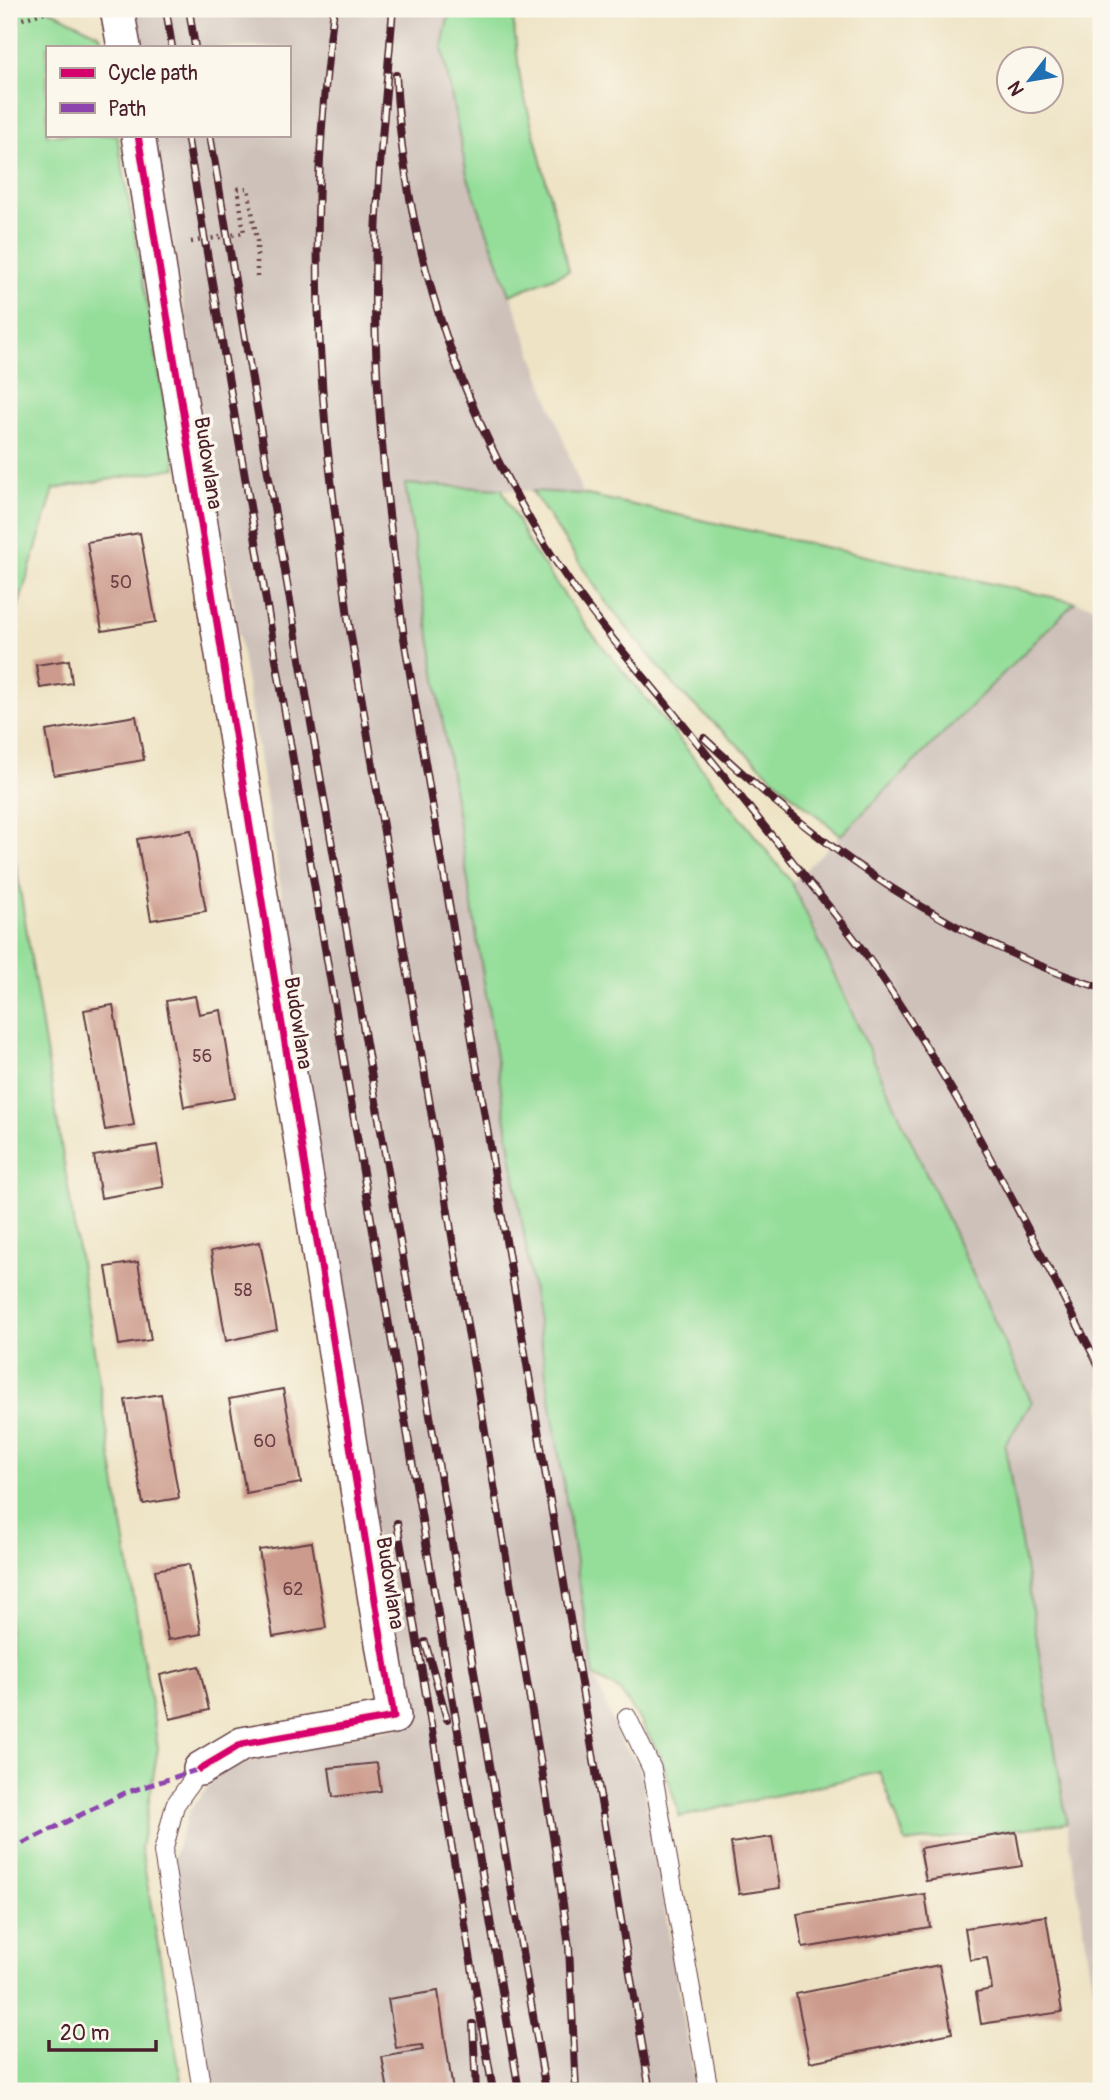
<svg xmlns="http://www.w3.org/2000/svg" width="1110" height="2100" viewBox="0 0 1110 2100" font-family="Pangolin,sans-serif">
<rect width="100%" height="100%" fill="#fbf7ec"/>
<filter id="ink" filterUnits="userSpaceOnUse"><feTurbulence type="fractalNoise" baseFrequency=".0143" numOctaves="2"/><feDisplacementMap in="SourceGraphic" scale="14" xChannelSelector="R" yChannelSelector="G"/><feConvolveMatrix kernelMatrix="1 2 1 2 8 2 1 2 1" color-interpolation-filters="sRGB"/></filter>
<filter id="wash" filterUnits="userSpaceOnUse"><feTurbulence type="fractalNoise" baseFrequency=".00686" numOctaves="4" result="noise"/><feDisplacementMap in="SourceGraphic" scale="28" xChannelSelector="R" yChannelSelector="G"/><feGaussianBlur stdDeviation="1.57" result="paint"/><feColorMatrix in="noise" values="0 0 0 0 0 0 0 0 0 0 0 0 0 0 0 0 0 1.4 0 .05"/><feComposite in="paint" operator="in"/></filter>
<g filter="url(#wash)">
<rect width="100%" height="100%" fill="#eee3c4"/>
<!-- industrial -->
<g fill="#cec1ba">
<path d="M134,9h316l-8,38 25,128 116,319 -178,-10 189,1192 28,68 18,21 56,326h-484l-39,-232 16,-48 32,-40 81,-26 101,-19 -126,-863 -122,-728h134v-88h-148z"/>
<path d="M1075,602l26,6v1427l-96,-591 -213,-561z"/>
</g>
<!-- green -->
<g fill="#94de9a" stroke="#6f7e62" stroke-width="2">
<path d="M9,9h39l52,26 2,12h-55v88h70l59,333 -122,21 -45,148z"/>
<path d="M450,9h62l8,70 49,192 -59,24 -43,-120 -25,-128z"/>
<path d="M405,484l97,5 28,57 59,84 82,99 121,154 240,519 -27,43 62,378 -161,20 -26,-71 -200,45 -19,-60 -25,-43 -17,-24 -25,-14z"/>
<path d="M532,491l51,3 492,108 -234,233 -49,-40 -113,-104 -74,-90z"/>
<path d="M9,821l149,927 -17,100 42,243h-174z"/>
</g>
<g id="blocks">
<!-- building -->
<g fill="#cc9b8d">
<path d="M140,533l16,89 -54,9 -15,-89z"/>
<path d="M69,660l3,23 -32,5 -4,-23z"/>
<path d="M136,716l8,44 -90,15 -8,-44z"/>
<path d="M191,830l15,81 -55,9 -14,-81z"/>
<path d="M195,996l4,18 22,-4 14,88 -51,9 -18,-106z"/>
<path d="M113,1005l21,120 -29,5 -21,-120z"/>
<path d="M157,1145l7,42 -63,11 -7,-42z"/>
<path d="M260,1242l17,88 -51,11 -15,-90z"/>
<path d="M138,1262l13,78 -32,5 -13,-78z"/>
<path d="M283,1389l18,94 -55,10 -17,-94z"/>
<path d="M161,1394l18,104 -36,6 -18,-104z"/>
<path d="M312,1542l14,86 -53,9 -14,-87z"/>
<path d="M189,1564l12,70 -33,6 -13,-70z"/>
<path d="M199,1666l10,44 -39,9 -10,-44z"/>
<path d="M377,1763l4,28 -48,6 -4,-29z"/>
<path d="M1016,1832l6,34 -96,15 -6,-33z"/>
<path d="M772,1837l8,51 -41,6 -8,-51z"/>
<path d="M925,1894l5,33 -127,21 -6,-34z"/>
<path d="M1046,1916l16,96 -81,12 -5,-32 16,-3 -5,-31 -17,2 -5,-32z"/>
<path d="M939,1965l13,68 -142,29 -14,-68z"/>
<path d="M438,1991l15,100h-65l-6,-34 41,-7 -1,-5 -26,3 -8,-49z"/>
</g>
</g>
</g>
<g filter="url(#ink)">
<use href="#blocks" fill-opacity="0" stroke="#633c42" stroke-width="2"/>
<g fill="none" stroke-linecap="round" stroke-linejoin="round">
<!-- lane casing -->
<g stroke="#633c42" stroke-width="20">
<g id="lane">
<path d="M627,1717l25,52 57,322"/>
<path d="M200,1769l-25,36 -12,47 39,239"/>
</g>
</g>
<!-- street casing -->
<g stroke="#633c42" stroke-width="36">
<g id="street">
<path d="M117,9l7,38"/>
<path d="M138,135l256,1582 -152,27 -42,25"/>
</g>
</g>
<!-- path -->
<g stroke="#633c42" stroke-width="4.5" stroke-dasharray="2 5" stroke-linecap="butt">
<path d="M9,23l46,-14"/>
<path d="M191,242l53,-9 -6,-44 10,-1 9,53v40"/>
</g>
<!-- lane -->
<use href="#lane" stroke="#fff" stroke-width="18"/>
<!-- street -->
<use href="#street" stroke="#fff" stroke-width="33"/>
<!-- rail casing -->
<g stroke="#4a1f2b" stroke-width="8">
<g id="rail">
<path d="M166,9l6,38"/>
<path d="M189,9l6,38"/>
<path d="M334,9c-19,140 -21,284 -8,424 6,62 15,124 22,185l208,1236 13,93 7,144"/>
<path d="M393,9c-8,98 -19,197 -18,296 1,112 15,223 29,333l246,1453"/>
<path d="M396,75c8,182 73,363 177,512 29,41 62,79 94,118 41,50 81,102 122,152 25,32 51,62 75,95 92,130 163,276 237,418"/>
<path d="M187,135l332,1956"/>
<path d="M210,135l336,1956"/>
<path d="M704,738c119,112 240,199 397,250"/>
<path d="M397,1523l96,568"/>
<path d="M425,1642l22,77"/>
<path d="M473,2024l3,67"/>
</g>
</g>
<!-- rail -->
<use href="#rail" stroke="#fbf7ec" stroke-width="5" stroke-dasharray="16" stroke-linecap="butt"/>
<!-- quiet -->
<path stroke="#8e44ad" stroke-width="5" stroke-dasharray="10 5" stroke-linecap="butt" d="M9,1850l116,-57 75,-24"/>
<!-- cycleway casing -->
<g stroke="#fbf7ec" stroke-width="11">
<path id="cycleway" d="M138,135l256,1582 -152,27 -42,25"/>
</g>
<!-- cycleway -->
<use href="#cycleway" stroke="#d6006c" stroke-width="7"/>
</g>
</g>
<g text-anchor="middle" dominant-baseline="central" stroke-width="7" stroke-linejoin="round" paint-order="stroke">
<!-- number labels -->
<g font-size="18" fill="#6a3e44">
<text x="121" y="582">50</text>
<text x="202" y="1056">56</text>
<text x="243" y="1290">58</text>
<text x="265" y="1441">60</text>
<text x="293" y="1589">62</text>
</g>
<!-- street labels -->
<g font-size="21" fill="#4a1f2b" stroke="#fbf7ec">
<text transform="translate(208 463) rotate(81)">Budowlana</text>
<text transform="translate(298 1023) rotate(81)">Budowlana</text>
<text transform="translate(390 1583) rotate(81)">Budowlana</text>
</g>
</g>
<!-- margin -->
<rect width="1110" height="2100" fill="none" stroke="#fbf7ec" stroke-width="35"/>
<!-- legend -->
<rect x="46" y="46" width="245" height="91" fill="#fbf7ec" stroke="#b4a19f" stroke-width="2"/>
<rect x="60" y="68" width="35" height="10" fill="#d6006c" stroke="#b4a19f" stroke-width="2"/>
<text x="108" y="80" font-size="21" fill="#4a1f2b">Cycle path</text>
<rect x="60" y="103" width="35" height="10" fill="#8e44ad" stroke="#b4a19f" stroke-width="2"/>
<text x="108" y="116" font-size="21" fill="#4a1f2b">Path</text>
<!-- north arrow -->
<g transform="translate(1030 80) rotate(239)"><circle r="33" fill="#fbf7ec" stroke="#b4a19f" stroke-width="2"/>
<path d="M0-5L12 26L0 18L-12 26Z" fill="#1f6fb2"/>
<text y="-10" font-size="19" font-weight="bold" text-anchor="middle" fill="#4a1f2b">N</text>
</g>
<!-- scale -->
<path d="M49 2040v10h107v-10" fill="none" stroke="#4a1f2b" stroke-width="3.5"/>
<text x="60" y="2040" font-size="21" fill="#4a1f2b" stroke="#fbf7ec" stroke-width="5" paint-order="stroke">20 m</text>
</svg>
